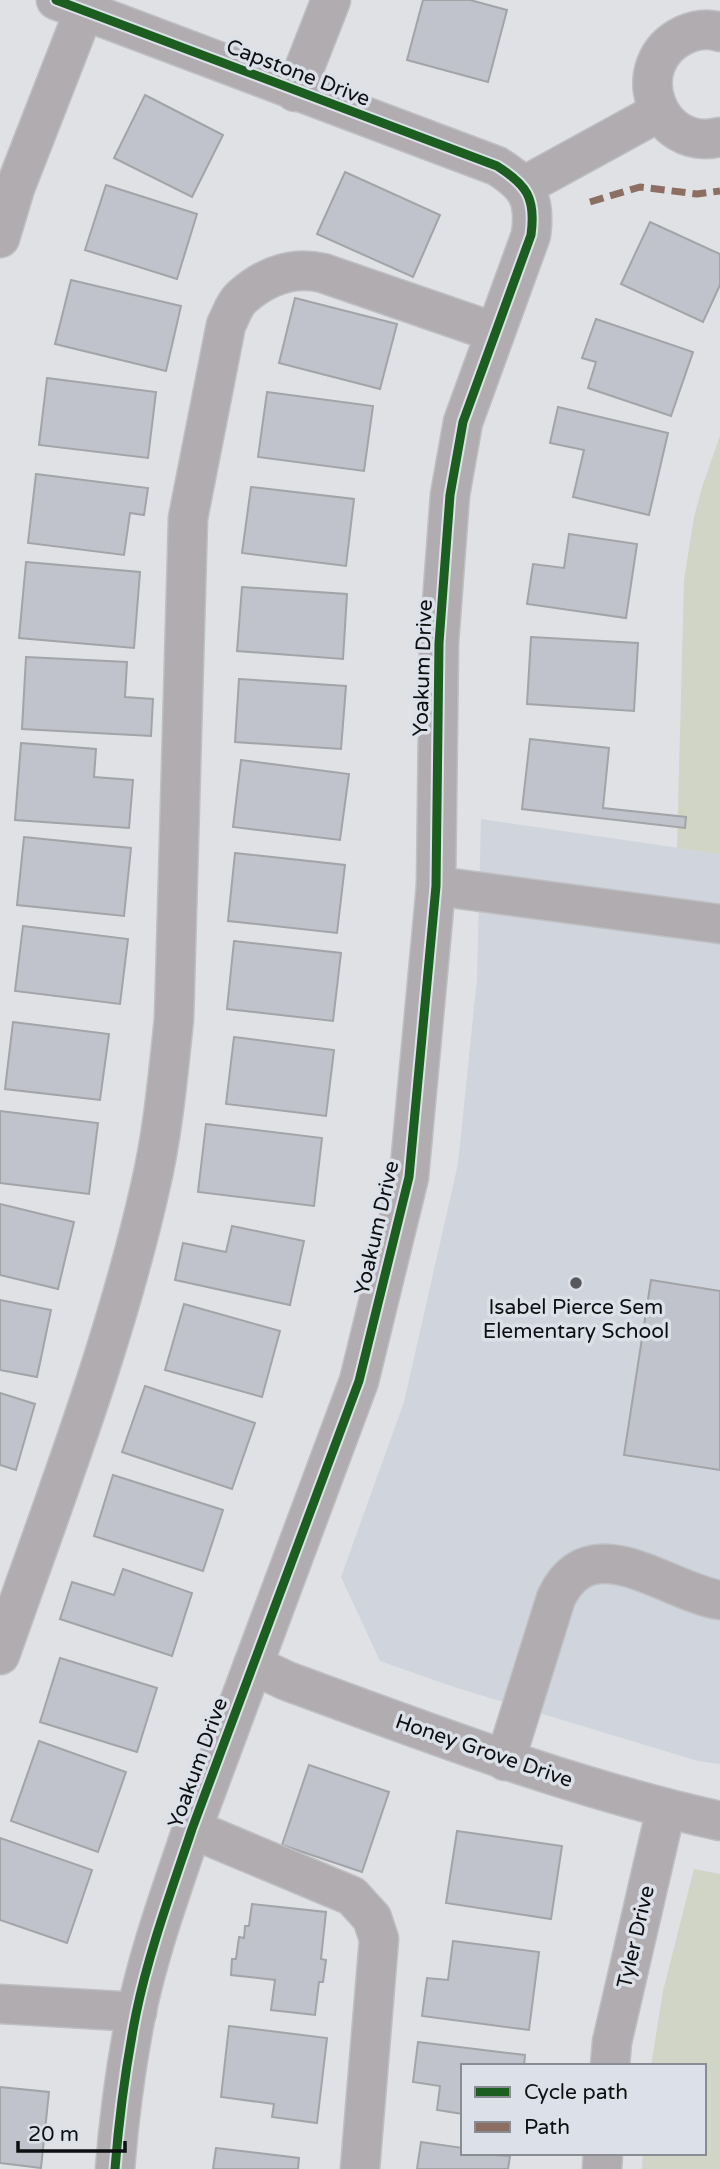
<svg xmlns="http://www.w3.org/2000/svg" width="720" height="2169" viewBox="0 0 720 2169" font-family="'Varela Round',sans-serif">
<rect width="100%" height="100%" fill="#dfe1e5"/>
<!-- built -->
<path fill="#cfd4dd" d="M481,819l239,35v910l-22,-3 -241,-73 -77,-27 -39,-84 63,-175 54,-238 19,-185z"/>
<!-- green -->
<g fill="#d1d5c6">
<path d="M720,436v418l-43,-6 7,-268 10,-63 9,-33z"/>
<path d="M694,1869l26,5v295h-78l1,-16h61v-87h-53l12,-75z"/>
</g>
<!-- building -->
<g fill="#c0c3cb" stroke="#a2a4a7" stroke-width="2">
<path d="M423,0h47l37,10 -19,72 -81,-22z"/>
<path d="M145,95l78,40 -31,62 -78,-39z"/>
<path d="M345,172l95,43 -27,62 -96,-43z"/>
<path d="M106,185l91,29 -20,65 -92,-29z"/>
<path d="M650,222l70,32v31l-17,37 -82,-38z"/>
<path d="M71,280l110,26 -15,65 -111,-27z"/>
<path d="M295,298l102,26 -17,65 -101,-26z"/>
<path d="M596,319l97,33 -22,64 -83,-28 8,-26 -14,-4z"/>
<path d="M47,378l109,14 -8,66 -109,-13z"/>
<path d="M267,392l106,14 -9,65 -106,-14z"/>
<path d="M558,407l110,26 -19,82 -76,-18 11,-47 -34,-7z"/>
<path d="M36,474l112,14 -4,27 -14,-2 -6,42 -96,-12z"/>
<path d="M251,487l103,12 -8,67 -104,-13z"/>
<path d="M569,534l68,10 -11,74 -99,-14 6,-40 31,4z"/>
<path d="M26,562l114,10 -6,76 -115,-10z"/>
<path d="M242,587l105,7 -4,65 -106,-8z"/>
<path d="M531,637l107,6 -4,68 -107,-7z"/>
<path d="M26,657l101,5 -2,35 28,2 -2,37 -129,-7z"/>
<path d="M239,679l107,7 -5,63 -106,-7z"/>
<path d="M530,739l79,9 -6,60 83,9 -1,11 -163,-19z"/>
<path d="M21,743l75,6 -2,28 39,3 -4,48 -114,-8z"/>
<path d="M241,760l108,14 -9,66 -107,-13z"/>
<path d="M24,837l107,11 -7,68 -107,-11z"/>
<path d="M235,853l110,12 -8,68 -109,-12z"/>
<path d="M23,926l105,13 -8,65 -105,-13z"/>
<path d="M234,941l107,12 -8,68 -106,-12z"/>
<path d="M13,1022l96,12 -9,66 -95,-11z"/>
<path d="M234,1037l100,13 -8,66 -100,-12z"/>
<path d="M0,1111l98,12 -9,71 -89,-11z"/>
<path d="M206,1124l116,14 -8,68 -116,-14z"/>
<path d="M0,1204l74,18 -16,67 -58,-14z"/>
<path d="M232,1226l72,15 -14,64 -115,-25 8,-37 43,9z"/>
<path d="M651,1280l69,11v179l-96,-15z"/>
<path d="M0,1300l51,10 -14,67 -37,-7z"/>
<path d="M184,1304l96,27 -18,66 -97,-27z"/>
<path d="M145,1386l110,37 -23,66 -110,-37z"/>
<path d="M0,1393l35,11 -19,66 -16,-5z"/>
<path d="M113,1475l110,35 -20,61 -109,-35z"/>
<path d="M123,1569l69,24 -20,63 -112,-37 12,-37 42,13z"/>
<path d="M60,1658l97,30 -20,64 -97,-30z"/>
<path d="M39,1741l87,31 -28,80 -87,-31z"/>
<path d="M309,1765l80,27 -27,80 -80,-27z"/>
<path d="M457,1831l105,15 -11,73 -105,-16z"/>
<path d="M0,1838l92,32 -25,73 -67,-23z"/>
<path d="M252,1904l74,8 -5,47 5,1 -3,22h-4l-4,33 -44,-5 4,-30 -44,-5 1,-16h4l3,-22 5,1 1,-12h4z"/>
<path d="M453,1941l86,11 -10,78 -107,-14 5,-38 21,2z"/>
<path d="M229,2026l98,12 -10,85 -45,-6 2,-13 -53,-7z"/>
<path d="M418,2042l107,13 -1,11h-61v48l-26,-4 3,-24 -27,-4z"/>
<path d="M0,2087l49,5 -8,76 -41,-5z"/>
<path d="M421,2142l42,6v5l47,3 -2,13h-91z"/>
<path d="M216,2148l83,10 -1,11h-85z"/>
</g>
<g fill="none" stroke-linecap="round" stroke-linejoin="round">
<!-- minor casing -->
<g stroke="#bebfc2" stroke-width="41">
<g id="minor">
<path d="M56,0l441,166c30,19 39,32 34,69l-68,187 -13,73 -11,148 -3,243 -27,291 -50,204 -167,448c-20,60 -43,122 -56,185 -10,51 -17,103 -21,155"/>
<path d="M720,32c-12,-4 -25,-2 -36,3 -59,28 -28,118 36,102"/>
<path d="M295,92l36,-92"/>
<path d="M524,186l135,-74"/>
<path d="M0,238l15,-50 69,-177"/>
<path d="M436,886l284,38"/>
<path d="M0,1655c54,-154 114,-308 150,-467 13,-55 18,-113 24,-169l14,-501 38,-193c4,-8 9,-22 16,-28 24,-21 51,-31 81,-24l171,59"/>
<path d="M253,1665l34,16c142,52 284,107 433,140"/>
<path d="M505,1761l51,-163c35,-74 111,-6 164,2"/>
<path d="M192,1829l160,67 20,22 7,21 -19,230"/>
<path d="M0,2004l137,8"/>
<path d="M610,2066l2,-24 54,-233"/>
<path d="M602,2169l1,-16"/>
</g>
</g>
<!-- minor -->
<use href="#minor" stroke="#b0acaf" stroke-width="38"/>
<!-- quiet -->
<path stroke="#8d6e63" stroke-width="7" stroke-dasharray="14 7" stroke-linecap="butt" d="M590,202l50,-15 57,7 23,-3"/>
<!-- cycleway casing -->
<g stroke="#dce0e8" stroke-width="13">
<path id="cycleway" d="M56,0l441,166c30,19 39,32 34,69l-68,187 -13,73 -11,148 -3,243 -27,291 -50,204 -167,448c-20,60 -43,122 -56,185 -10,51 -17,103 -21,155"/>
</g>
<!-- cycleway -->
<use href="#cycleway" stroke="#1b5e20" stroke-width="9"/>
</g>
<!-- markers -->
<circle fill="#56585b" stroke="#dce0e8" stroke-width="2.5" cx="576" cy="1283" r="7"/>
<g text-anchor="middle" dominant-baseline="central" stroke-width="7" stroke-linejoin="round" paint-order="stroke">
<!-- street labels -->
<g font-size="21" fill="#0d0f11" stroke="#dce0e8">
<text transform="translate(298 73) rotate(21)">Capstone Drive</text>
<text transform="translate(423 668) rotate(-88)">Yoakum Drive</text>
<text transform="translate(377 1228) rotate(-77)">Yoakum Drive</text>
<text transform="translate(484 1751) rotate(19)">Honey Grove Drive</text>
<text transform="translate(198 1763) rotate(-70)">Yoakum Drive</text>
<text transform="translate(636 1937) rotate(-77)">Tyler Drive</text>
</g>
<!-- poi labels -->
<g font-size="21" fill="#0d0f11" stroke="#dce0e8">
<text x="576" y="1307">Isabel Pierce Sem<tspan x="576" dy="24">Elementary School</tspan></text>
</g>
</g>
<!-- legend -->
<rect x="461" y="2064" width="245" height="91" fill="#dce0e8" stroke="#898c92" stroke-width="2"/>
<rect x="475" y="2087" width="35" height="10" fill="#1b5e20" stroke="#898c92" stroke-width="2"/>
<text x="524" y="2099" font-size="21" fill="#0d0f11">Cycle path</text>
<rect x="475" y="2122" width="35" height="10" fill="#8d6e63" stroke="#898c92" stroke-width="2"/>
<text x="524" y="2134" font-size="21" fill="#0d0f11">Path</text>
<!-- scale -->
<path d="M18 2141v10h107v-10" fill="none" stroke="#0d0f11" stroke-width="3.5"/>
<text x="28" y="2141" font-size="21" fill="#0d0f11" stroke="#dce0e8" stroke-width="5" paint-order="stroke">20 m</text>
</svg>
